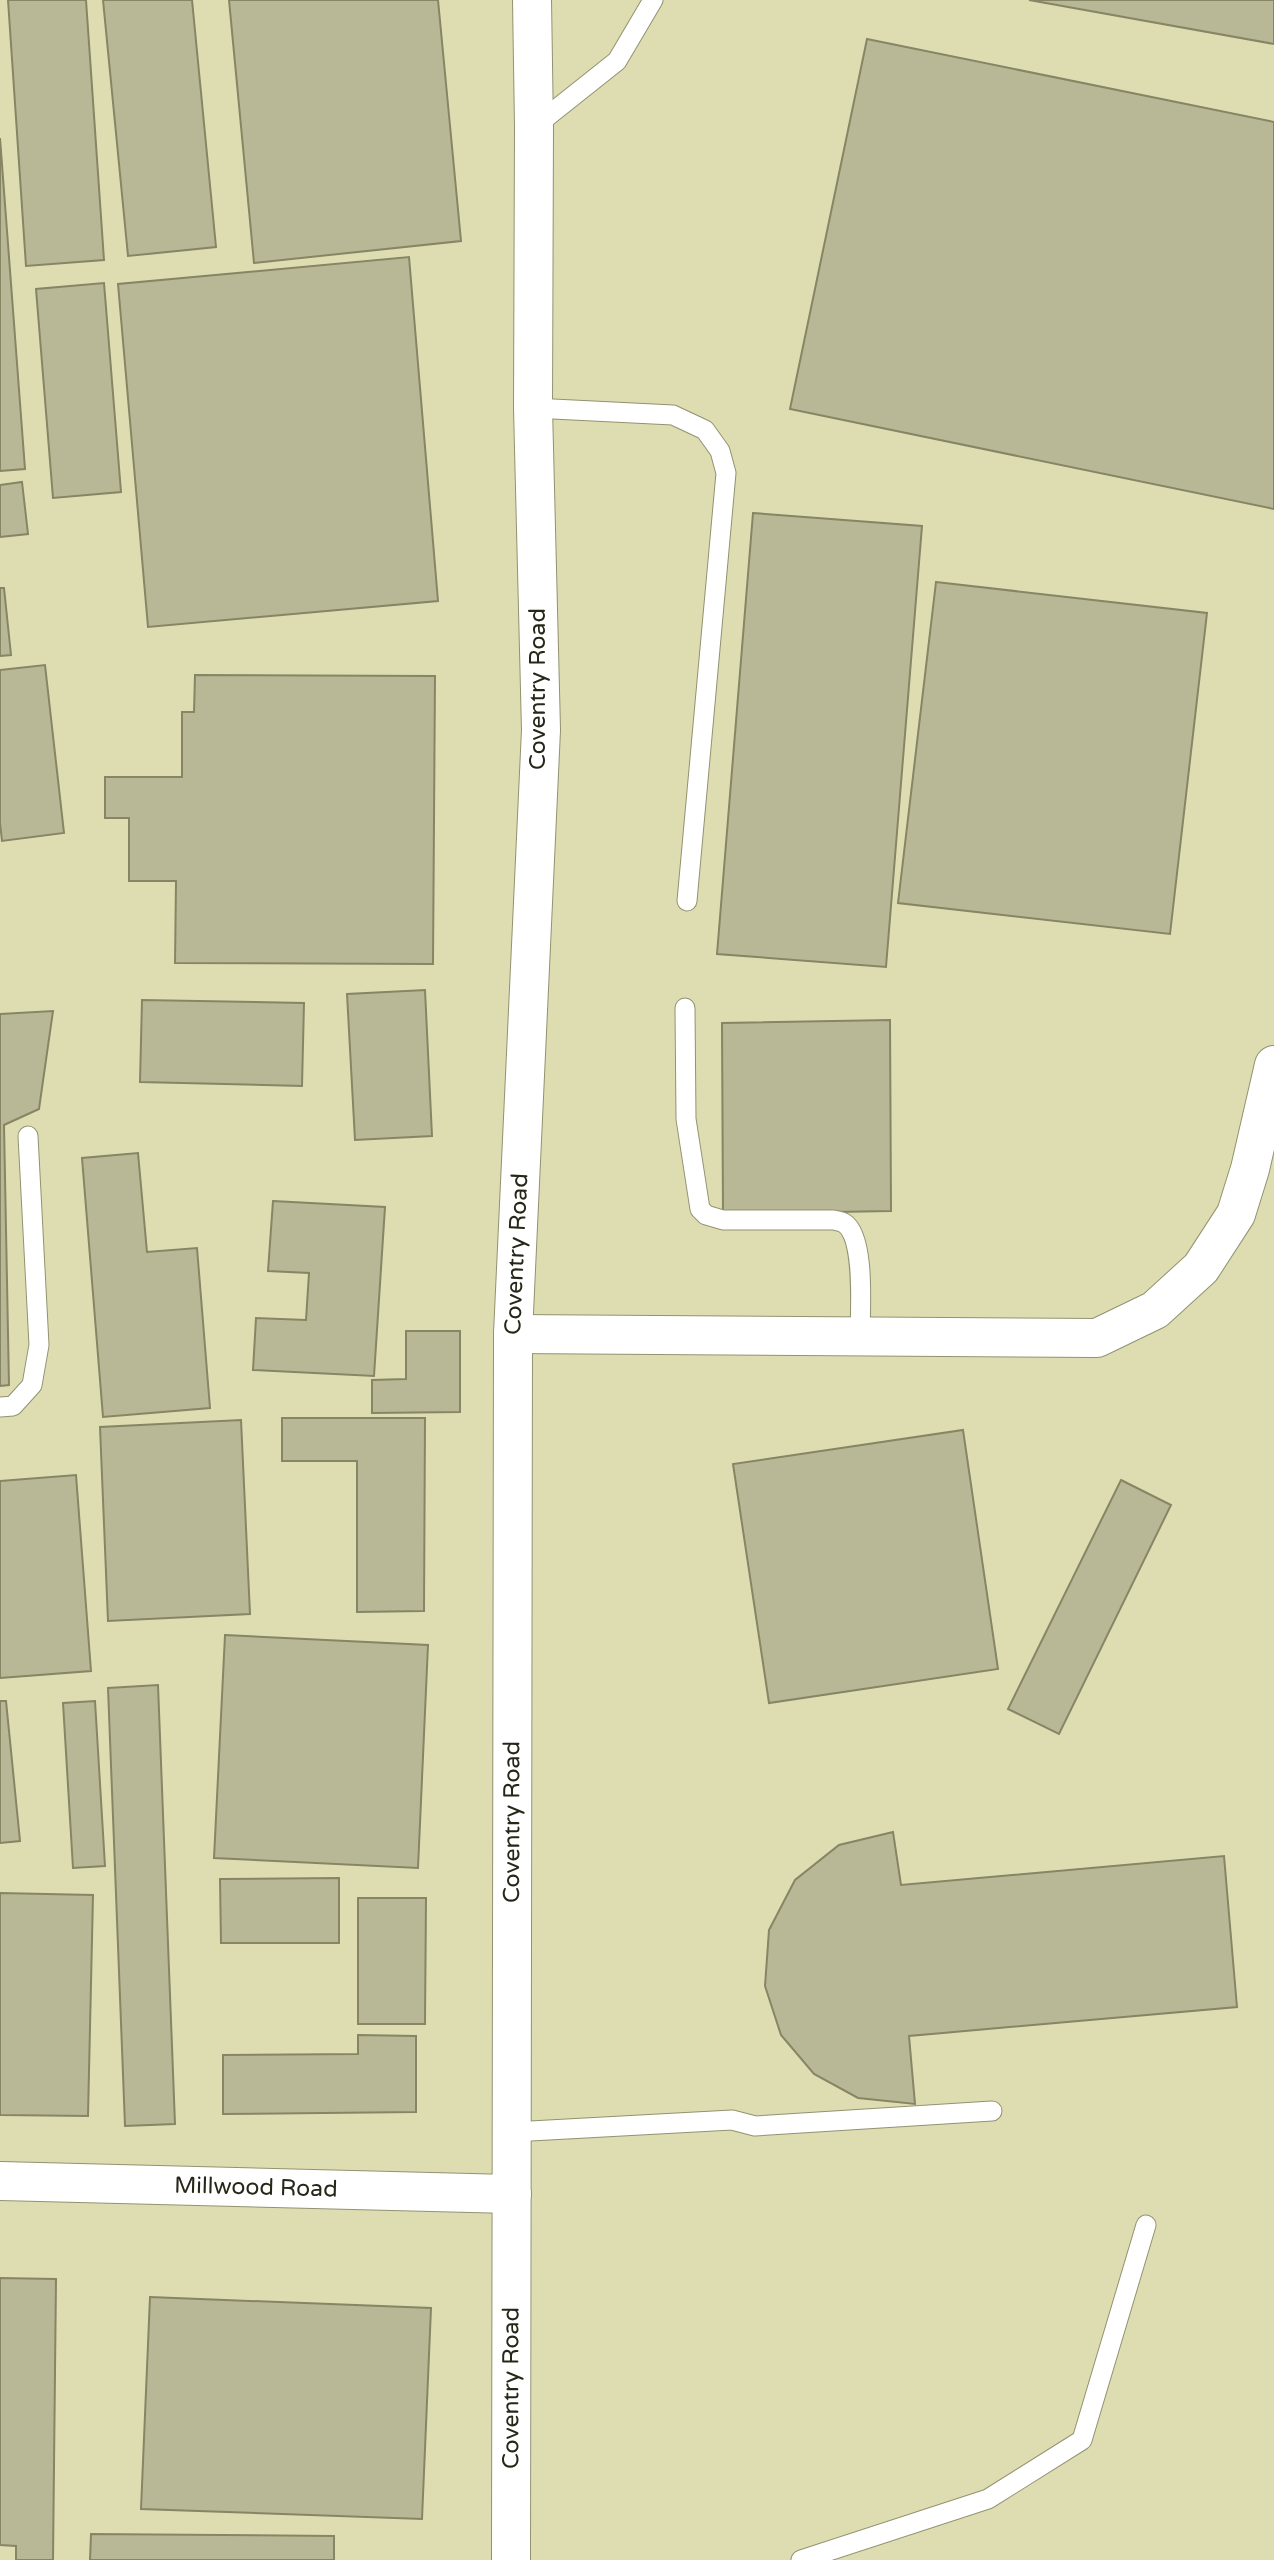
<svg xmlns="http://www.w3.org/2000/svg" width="1274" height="2560" viewBox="0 0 1274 2560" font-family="'Varela Round',sans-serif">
<rect width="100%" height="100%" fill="#e7e7c3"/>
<!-- built -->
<rect fill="#deddb2" x="0" y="0" width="1274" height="2560"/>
<!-- building -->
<g fill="#b8b896" stroke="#868665" stroke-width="2">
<path d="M8,0h78l18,260 -78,6z"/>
<path d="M103,0h89l24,247 -88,9z"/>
<path d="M229,0h209l23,241 -207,22z"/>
<path d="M1029,0h245v44z"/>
<path d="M867,39l407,83v387l-484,-100z"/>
<path d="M0,138l25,331 -25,2z"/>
<path d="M409,257l29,344 -290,26 -30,-343z"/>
<path d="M104,283l17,209 -68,6 -17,-209z"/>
<path d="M22,482l6,52 -28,3v-52z"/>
<path d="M753,513l169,13 -36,441 -169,-13z"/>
<path d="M936,582l271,31 -37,321 -272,-31z"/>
<path d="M0,588h4l7,67 -11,1z"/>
<path d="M45,665l19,168 -62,8 -2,-18v-153z"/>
<path d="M195,675l240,1 -2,288 -258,-1 1,-82h-47v-63h-24v-41h77v-65h12z"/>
<path d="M425,990l7,146 -77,4 -8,-146z"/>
<path d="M142,1000l162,3 -2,83 -162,-4z"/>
<path d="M53,1011l-14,98 -35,16 5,260 -9,1v-372z"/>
<path d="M890,1020l1,191 -168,3 -1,-191z"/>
<path d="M138,1153l9,99 50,-4 13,160 -107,9 -21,-259z"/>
<path d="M273,1201l112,6 -11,169 -121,-6 3,-52 50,2 3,-47 -41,-2z"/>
<path d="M406,1331h54v81l-88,1v-33l34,-1z"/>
<path d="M282,1418h143l-1,193 -67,1v-151h-75z"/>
<path d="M241,1420l9,194 -142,7 -8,-194z"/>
<path d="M963,1430l35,239 -229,34 -36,-239z"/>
<path d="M76,1475l15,196 -91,7v-197z"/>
<path d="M1121,1480l50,25 -112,229 -51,-25z"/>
<path d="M225,1635l203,10 -10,223 -204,-10z"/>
<path d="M158,1685l17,439 -50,2 -17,-438z"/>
<path d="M0,1701h6l14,140 -20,2z"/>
<path d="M95,1701l10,165 -32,2 -10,-165z"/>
<path d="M893,1832l8,53 323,-29 13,151 -328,29 6,68 -57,-6 -44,-24 -33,-39 -16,-49 4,-56 26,-50 44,-35z"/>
<path d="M339,1878v65h-118l-1,-64z"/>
<path d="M0,1893l93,2 -5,221 -88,-1z"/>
<path d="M358,1898h68l-1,126h-67z"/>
<path d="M358,2035l58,1v76l-193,2v-59l135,-1z"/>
<path d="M0,2278l56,1 -3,281h-37v-14l-16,-1z"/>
<path d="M150,2297l281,11 -9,211 -281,-10z"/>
<path d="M91,2534l243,2v24h-244z"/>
</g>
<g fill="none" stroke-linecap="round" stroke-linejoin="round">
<!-- service casing -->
<g stroke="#929271" stroke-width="21">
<g id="service">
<path d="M534,127l83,-66 36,-61"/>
<path d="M533,408l140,7 32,15 15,21 6,22 -39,428"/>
<path d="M685,1008l1,111 14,90 6,6 17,5h111c3,1 7,1 10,3 22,14 16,89 16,114"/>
<path d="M0,1407l13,-1 19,-21 7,-40 -11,-209"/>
<path d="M512,2132l220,-12 23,6 237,-15"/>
<path d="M801,2560l187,-61 94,-59 64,-215"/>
</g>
</g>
<!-- minor casing -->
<g stroke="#929271" stroke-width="40">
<g id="minor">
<path d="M532,0l2,127"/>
<path d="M513,1334l584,4 58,-28 46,-42 35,-54 14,-45 24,-104"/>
<path id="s1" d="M0,2181l512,13"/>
</g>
</g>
<!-- tertiary casing -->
<g stroke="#929271" stroke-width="40">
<g id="tertiary">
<path id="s2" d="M511,2560l2,-1226 28,-604 -8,-322 1,-281"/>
</g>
</g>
<!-- service -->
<use href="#service" stroke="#fff" stroke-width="19"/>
<!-- minor -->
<use href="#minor" stroke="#fff" stroke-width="38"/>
<!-- tertiary -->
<use href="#tertiary" stroke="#fff" stroke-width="38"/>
</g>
<g text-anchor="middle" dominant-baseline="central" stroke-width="6" stroke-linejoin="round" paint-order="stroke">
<!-- street labels -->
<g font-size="23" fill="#272719" stroke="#fff">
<text transform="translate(538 689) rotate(-90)">Coventry Road</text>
<text stroke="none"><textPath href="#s2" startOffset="1306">Coventry Road</textPath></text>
<text stroke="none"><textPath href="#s2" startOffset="738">Coventry Road</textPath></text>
<text stroke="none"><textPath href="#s1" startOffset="256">Millwood Road</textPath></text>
<text stroke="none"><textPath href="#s2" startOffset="172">Coventry Road</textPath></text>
</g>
</g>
</svg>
